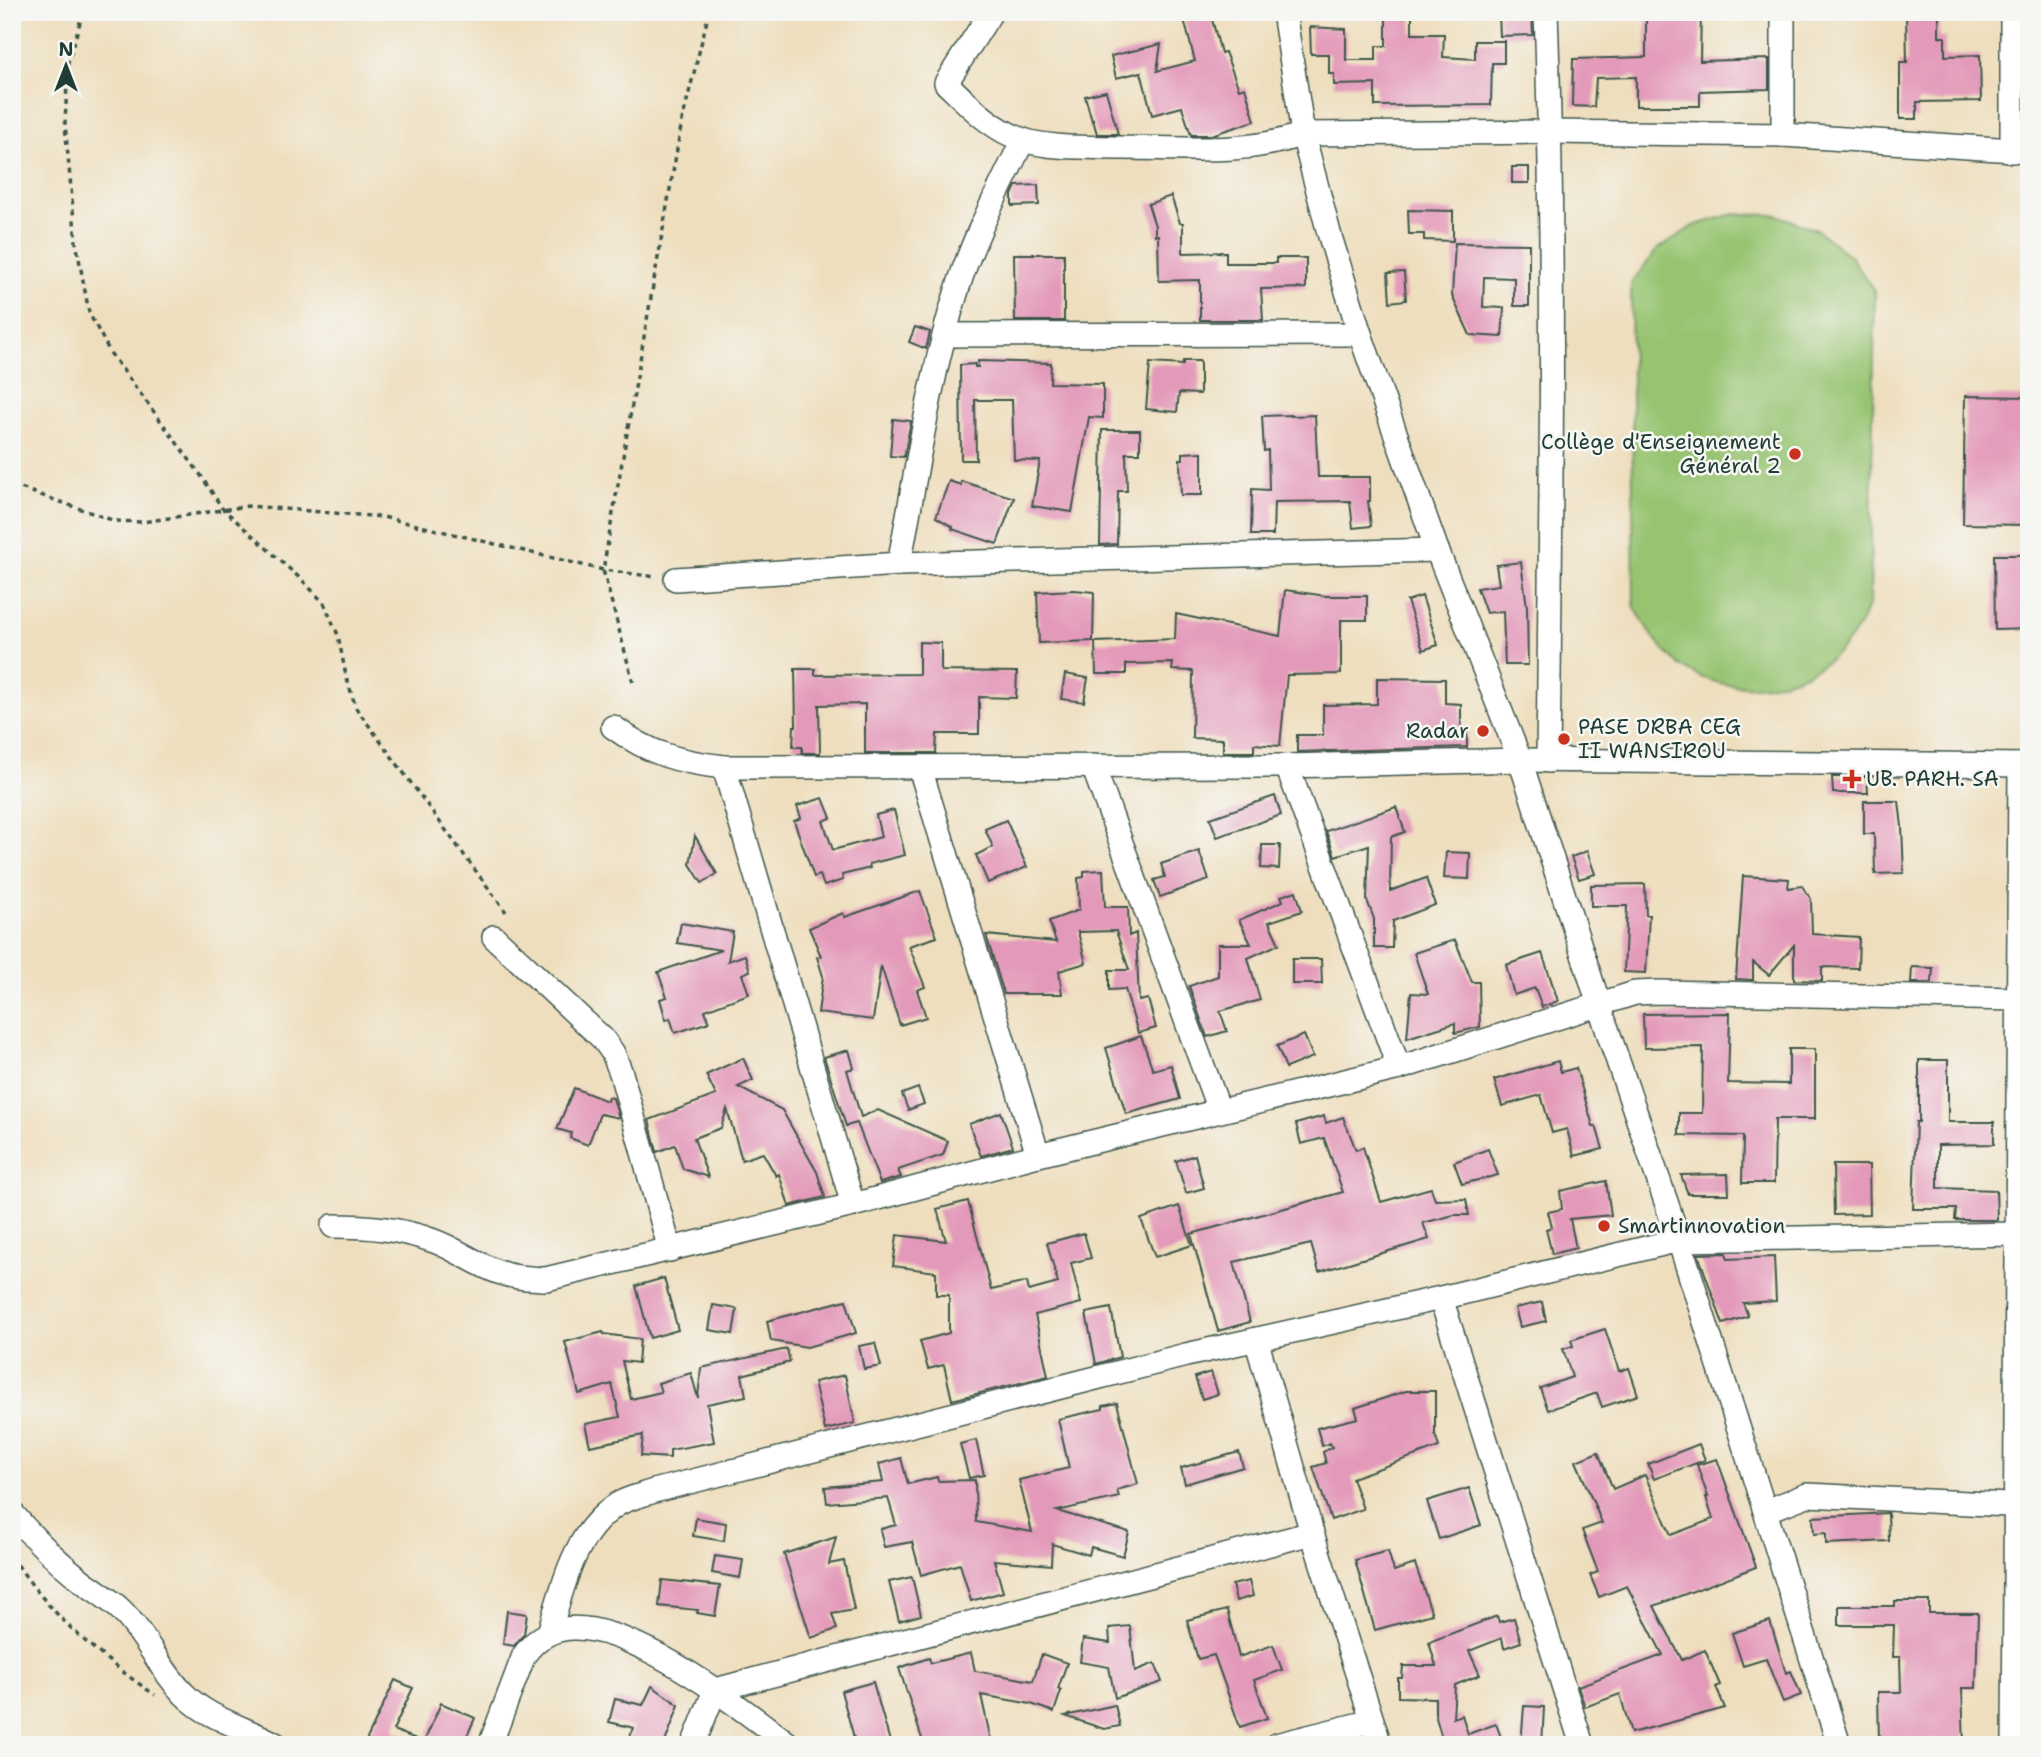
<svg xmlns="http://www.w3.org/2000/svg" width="2041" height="1757" viewBox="0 0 2041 1757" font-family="'Shantell Sans',sans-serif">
<rect width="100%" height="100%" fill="#f6f6f2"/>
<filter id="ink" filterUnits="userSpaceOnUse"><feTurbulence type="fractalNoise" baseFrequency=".0143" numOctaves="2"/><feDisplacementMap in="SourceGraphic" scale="14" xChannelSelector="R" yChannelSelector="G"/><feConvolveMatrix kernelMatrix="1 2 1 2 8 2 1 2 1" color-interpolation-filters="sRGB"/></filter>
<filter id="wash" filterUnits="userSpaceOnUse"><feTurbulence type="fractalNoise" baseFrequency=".00686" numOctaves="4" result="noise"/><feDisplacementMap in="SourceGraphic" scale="28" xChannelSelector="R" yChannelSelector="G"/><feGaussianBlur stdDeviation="1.57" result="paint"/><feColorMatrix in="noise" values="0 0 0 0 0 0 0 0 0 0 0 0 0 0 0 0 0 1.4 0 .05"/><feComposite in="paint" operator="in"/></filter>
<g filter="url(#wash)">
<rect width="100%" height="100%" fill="#eedebd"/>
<!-- green -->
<path fill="#98c472" stroke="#5c8053" stroke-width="2" d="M1734,214l43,1 40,15 34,27 24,35 -5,311c-6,11 -10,24 -18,33 -37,52 -120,67 -172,29 -21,-16 -33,-37 -46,-59l-3,-323 26,-33 36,-24z"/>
<g id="blocks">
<!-- building -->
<g fill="#e399b9">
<path d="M1182,12h28l11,41 4,-1 14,37 6,-2 10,34 -44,14h-20l-9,-28 -30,8 -11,-43 -25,6 -5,-22 50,-12 -4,27 38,-10z"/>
<path d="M1386,12h26v22h32l-1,23 32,2v-18h29v22h-12l-1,42 -116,1v-22l-41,1v-11h-5v-20h-18l-1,-27 36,2v31h30v-14h10z"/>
<path d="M1646,12h55l-1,49 69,-2v30l-69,2v15h-64v-29l-40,1 -2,29 -22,-1 1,-47 73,-2z"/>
<path d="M1906,12h33v25h6v19l35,-1 1,46 -64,1v17h-17v-57h7z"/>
<path d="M1532,13l1,22 -33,1 -1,-22z"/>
<path d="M1106,91l12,43h-21l-4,-14 -1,1 -7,-25z"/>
<rect x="1512" y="167" width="17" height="16"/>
<path d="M1038,185l1,20 -27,1v-11l4,-9z"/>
<path d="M1171,196l9,27h3v30l43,-1v11h50v-5h30v30l-45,1 2,31h-63v-40l-41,1 -1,-46h-3v-9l-7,-22z"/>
<path d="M1408,210l45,1v30l-29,-1v-6h-15z"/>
<path d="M1455,243l74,1v62h-15v-28l-30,-1 -1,30 21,1 -2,29 -32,-2 -18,-39z"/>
<path d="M1014,254h50v67h-49z"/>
<path d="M1404,272l2,28 -16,2 -2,-29z"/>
<path d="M915,327l15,5 -4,17 -17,-7z"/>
<path d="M978,361l73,2 -1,20 53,1v34l-14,-1 -17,95 -40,-6 8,-45 -26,-1 -2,-60h-37l1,60h-15l-1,-95 15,-1v3h3z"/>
<path d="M1183,361h17v33l-21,-1 -2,19 -31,-3 4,-46 33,2z"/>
<path d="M1965,396l64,1v128l-66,-1z"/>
<path d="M1291,415v1l24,-1 3,62h52v24h-2l3,25 -18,2 -3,-27 -76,1 -1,33h-22l1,-46 17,1 -1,-40 -4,1 -2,-35z"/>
<path d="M893,419l18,2 -7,36 -14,-1z"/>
<path d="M1102,430h38v23h-14l1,38h-9l-1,53 -17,1z"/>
<path d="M1202,452v43h-21l-1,-36h3v-6z"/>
<path d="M949,481l12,4v-4l53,17 -17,46 -45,-15 1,-2 -17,-10z"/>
<path d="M1994,555h35v74l-34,1z"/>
<path d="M1521,562l6,45 1,58h-23l-2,-54 -17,2 -9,-25 22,-3 -3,-20z"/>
<path d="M1074,590l20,2 -1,49 -54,2 -2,-51z"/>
<path d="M1285,590l41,6h41v24h-26v54l-54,1 -7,71 -26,-2v8h-31v-13l-31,-1 1,-67 -21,-1 1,-7 -47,1v10h-30l-1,-32 80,-3 1,-25 104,22z"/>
<path d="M1422,596l16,49 -15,5 -16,-49z"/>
<path d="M919,642l22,1v28l76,1 -1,26 -37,-1v37h-42l-1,19h-71v-49l-46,1 1,48h-18v-6h-9l1,-21h2l-1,-57h20v6l104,-1z"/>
<path d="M1065,674l23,4 -4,24 -23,-3z"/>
<path d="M1377,678l68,1v24l16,1v28h6v15l-170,5v-17h26v-30l54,-1z"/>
<path d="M1832,777h35l1,16h-35z"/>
<path d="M1275,796l6,19 -64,22 -7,-19z"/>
<path d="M823,798l8,20 -8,3 10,29 48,-13 -5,-22 18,-5 11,45 -36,9 1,4 -28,7 1,5 -19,6 -4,-11 -6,2 -20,-56 7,-3 -4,-12z"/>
<path d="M1864,801h35l3,26 2,46 -29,1 -1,-40h-10z"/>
<path d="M1396,807l9,25 -14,5 -1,54 36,-13 9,27 -42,16 -1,27h-18v-29l-7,-19 2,-55 -34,11 -9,-25z"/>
<path d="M1006,820l21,47 -39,16 -12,-28 17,-8 -8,-18z"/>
<path d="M695,836l22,38 -15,9 -12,-19z"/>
<path d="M1262,845h18l-1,24 -18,-1z"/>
<path d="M1199,851l10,29 -49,17 -6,-17 11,-3 -4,-13z"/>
<path d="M1587,851l8,23 -16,5 -8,-22z"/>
<path d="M1446,852l24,1 -1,26 -25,-1z"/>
<path d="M1103,870l2,37h23l1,29 7,-3 3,68 9,-2 8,29 -18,5 -13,-44 -16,1v-20h20l-13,-39 -38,1 8,31 -27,8 3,23h-58l-18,-59 70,7 -7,-21 30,-11 -1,-32 6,-1v-6z"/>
<path d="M1743,876l46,3 -1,9 14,-2 9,13 1,35 47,3 -1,31 -36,-1v14l-28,-1v-35l-25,30 -16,-13v18l-17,-1z"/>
<path d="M1645,884l1,31h3l-3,58 -22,-1 3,-66h-36v-21z"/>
<path d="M920,891l17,46 -28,9 16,41 -8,3 9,27 -26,8 -19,-59 -8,54 -55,-7 5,-37 -6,-19 4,-1 -12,-28 34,-15 2,4z"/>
<path d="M1296,891l6,20 -33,11 10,22 -31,14 12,42 -40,11 7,20 -20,6 -18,-51 29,-10v-32h33l-12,-24 44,-19 -2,-5z"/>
<path d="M681,923l52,9 -5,29 17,-6 5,16 -8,3 7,20 -44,16 4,12 -34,11 -5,-15 -4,2 -6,-21 7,-2 -9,-25 63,-22 -44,-7z"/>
<path d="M1455,940l17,42h7l1,45 -25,6v-10l-48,15 4,-45 17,1 -14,-41z"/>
<path d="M1542,953l16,48 -16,6 -7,-19 -21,7 -8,-30z"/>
<path d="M1292,959h29l1,25h-30z"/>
<path d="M1912,967l21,1 -1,15h-21z"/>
<path d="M1730,1013l-2,70 61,1v-35h26v70h-40l-1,64h-32l1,-47 -64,-1v-22h23l1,-66 -59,1 -1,-34z"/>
<path d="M1304,1035l9,22 -27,11 -9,-22z"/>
<path d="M1141,1036l12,34 18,-5 9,34 -54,15 -20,-66z"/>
<path d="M849,1050l5,18 -7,2 14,47 17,-7 70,31 -5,14 -45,15 3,7 -21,6 -23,-60 -11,3 -22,-69z"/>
<path d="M743,1058l10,22 -15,7 44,23 35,62 8,25 -36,9 -10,-32 -3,2 -13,-23 -21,7 -15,-51 -6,19 -27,10 14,39 -25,-8 -8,-24 -18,7 -8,-32 67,-25 -10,-20z"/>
<path d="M1919,1060h29v62h46v22l-56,1v43l58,2 1,30h-42l1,-11h-43l3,-87h3z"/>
<path d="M1558,1061l3,11 15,-4 17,58h3l7,23 -29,7 -7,-27 -15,4 -11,-38 -39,11 -8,-26z"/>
<path d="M574,1088l33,13 1,-4 5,1 6,20 -19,-4 -12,31 -18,-7 1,-5 -14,-4z"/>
<path d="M918,1088l6,16 -16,6 -6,-16z"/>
<path d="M1001,1112l12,35 -32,9 -12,-32z"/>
<path d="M1324,1116l2,7 17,-6 13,33 7,-3 18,55 50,-14 4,12 31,-1 3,16h-15l-31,8 6,16 -110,33 -8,-28 -77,18 16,60 -32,9 -27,-97 152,-42 -19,-54 -23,6 -5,-20z"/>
<path d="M1488,1149l10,26 -36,9 -8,-22z"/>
<path d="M1195,1155l9,33 -18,5 -10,-32z"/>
<path d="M1833,1165h36l1,49 -36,1z"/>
<path d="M1728,1174l1,20h-41l-7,-19z"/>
<path d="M1606,1181l5,34 -41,4 6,29 -24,6 -6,-25 6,-2 -4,-15 14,-3 -2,-18z"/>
<path d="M968,1201l23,89 36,-8 2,9 29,-8 -11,-40 37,-10 7,25 -20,5 10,40 -46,12 13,61 -96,24 -8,-35 -16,4 -8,-28 29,-8v-38h-13v-23l-43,-6 4,-31 49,6 -9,-32z"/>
<path d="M1179,1206l13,39 -37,12 -14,-38z"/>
<path d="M1726,1253l2,6 46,-2 2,44 -33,2 5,13 -25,8 -25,-70z"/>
<path d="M664,1278l14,52 -28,8 -14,-52z"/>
<path d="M846,1300l10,33 -49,14 -36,-6 -4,-20z"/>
<path d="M1542,1302l4,19 -26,6 -5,-19z"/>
<path d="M713,1305l24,4 -4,25 -24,-4z"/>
<path d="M1111,1308l9,49 -24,7 -10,-51z"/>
<path d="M1605,1329l14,42 10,-3 9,27 -36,12 -5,-14 -49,17 -8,-22 32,-11 -9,-28 10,-3 -2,-6z"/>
<path d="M603,1332l1,2 36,5 -2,24 -16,-2 9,38 30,-7 -3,-9 33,-10 7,25 3,-30 86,-19 3,13 -48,13 4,21 -39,8 7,38 -44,8v8l-29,-2 2,-21 -53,11 -5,-22 35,-7 -8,-33 -33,10 -14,-52z"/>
<path d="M875,1343l6,23 -17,3 -5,-23z"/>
<path d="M1211,1372l7,22 -16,5 -7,-22z"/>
<path d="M845,1375l10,48 -30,7 -11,-48z"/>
<path d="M1406,1391h29v43l4,13 -87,31 11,31 -32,11 -18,-53 13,-4 -3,-11 9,-5 -2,-4 -8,3 -5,-18 41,-10 -3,-10z"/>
<path d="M1117,1403l21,81 -21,6 2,7 -62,14 72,21 -6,24 -32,-9 -2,8 -37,-11 -1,21 -57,-5 9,32 -32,9 -11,-37 -39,11 -9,-33 -28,5 -4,-18 16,-4 -8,-27 -61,5 -2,-16 58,-5 -4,-18 22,-6 7,26 29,-7 1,4 37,-1 1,42 56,10 -13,-52 50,-12 -11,-49 45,-10v-3z"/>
<path d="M976,1440l8,35 -15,3 -9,-34z"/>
<path d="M1699,1444l6,16 -51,19 -6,-15z"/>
<path d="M1239,1452l4,15 -58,17 -4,-16z"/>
<path d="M1598,1452l15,37 32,-14 26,60 42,-16 -7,-22h2l-11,-32 20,-6 39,108 -102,39 28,54 23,-10 15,35 -4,2 9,21 -94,25 -11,-39 -35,13 -7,-21 85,-31 -36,-69 -28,11 -9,-22 8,-3 -16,-42 20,-7 -26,-62z"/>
<path d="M1469,1488l12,37 -42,14 -12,-38z"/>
<path d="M1888,1513l1,28 -63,3v-11l-12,1 -1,-17z"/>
<path d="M696,1518l30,5 -2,18 -31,-5z"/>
<path d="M836,1537l-7,27 15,-3 10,49 -22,4 5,15 -26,9 -27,-84z"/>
<path d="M1388,1551l6,20 21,-7 17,50 -57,16 -20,-70z"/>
<path d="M715,1556l28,4 -3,18 -28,-5z"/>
<path d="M912,1577l9,38 -22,6 -10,-39z"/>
<path d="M662,1580l58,6 -5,30 -18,-3 1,-3 -39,-4z"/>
<path d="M1249,1581l4,15 -17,5 -4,-16z"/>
<path d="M1895,1601h34v12h49l-2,75h-14l2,57h-27v-5l-58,1 -1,-49h23l-1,-35h-7l1,-32h-55v-19h56z"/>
<path d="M1227,1610l12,47 34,-12 9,25 -28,10 13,38 -27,9 -26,-72 -16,4 -11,-39z"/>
<path d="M507,1611l20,3 -3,20 -10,12 -11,-2z"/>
<path d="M1497,1616l2,6 15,-4 7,24 -17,6 -2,-10 -33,13 11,24 -25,10 -2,33 9,-3 6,19 28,-10 8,21h-60l-9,-31v-16l-37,-1v-19h4l1,-12h33l-7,-24z"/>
<path d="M1770,1621l16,52 5,-2 10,24 -18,7 -17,-43 -23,7 -11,-33z"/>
<path d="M1130,1626l5,45 20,-8 7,19 -47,16 -6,-31 -29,-5 3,-23 27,4 -1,-15z"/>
<path d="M971,1653l4,18 58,10 9,-27 25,9 -9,26 3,2 -7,21 -23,-8 -50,-9 11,50h-68l-25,-77 30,-10 2,5z"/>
<path d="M395,1680l18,8 -20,42 31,12 17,-39 34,15 -12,27h-99z"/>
<path d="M873,1682l18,63h-35l-15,-54z"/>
<path d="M652,1686l27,19 -15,40h-38l8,-17 -25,-6 6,-23 28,6z"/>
<path d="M1115,1705l5,21 -16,3 -39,-13z"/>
<path d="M1524,1706l20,1 -2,38h-21z"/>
</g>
</g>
</g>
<g filter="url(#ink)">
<use href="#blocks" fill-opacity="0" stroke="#3e5549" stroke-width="2"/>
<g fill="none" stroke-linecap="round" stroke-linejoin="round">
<!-- minor casing -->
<g stroke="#3e5549" stroke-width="26">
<g id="minor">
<path d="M991,12l-45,71c23,22 45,46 77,57 28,9 70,7 100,8 61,0 123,7 180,-14l247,-2 233,3 246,16"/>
<path d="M1284,12l19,122 26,99 31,101 77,216 83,210 86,266 73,214 160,505"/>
<path d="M1546,12c9,250 5,500 2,749"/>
<path d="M1783,135v-123"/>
<path d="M2012,151v-139"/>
<path d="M945,335l415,-1"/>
<path d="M899,564c18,-92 30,-187 59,-277 16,-51 42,-99 65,-147"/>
<path d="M676,579l223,-15 538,-14"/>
<path d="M613,727c37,27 66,35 111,40l563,-1 233,-6 509,5"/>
<path d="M1093,766l126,344"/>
<path d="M1287,766l112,302"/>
<path d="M724,767l129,438"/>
<path d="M920,768l118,387"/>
<path d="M494,937l109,102 10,14 8,20 49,177"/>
<path d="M333,1226c36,0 68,3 101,15 22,8 42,23 64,31 16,6 31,6 48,7l307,-74 185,-50 361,-87 236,-75 24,-1 361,7"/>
<path d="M1441,1298l141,447"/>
<path d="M1256,1339l56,194 68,212"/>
<path d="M1766,1511l41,-16 222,11"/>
<path d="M12,1513c21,25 44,47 69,67 13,10 27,18 39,29 26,25 38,59 64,85 25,26 63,34 93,51"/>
<path d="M549,1633c14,-47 25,-101 69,-129 10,-6 24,-9 36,-13l532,-136 255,-57 238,-58 337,-6"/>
<path d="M490,1745l34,-90c7,-9 13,-16 24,-21 62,-32 193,75 242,111"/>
<path d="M693,1745l22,-55 597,-157"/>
<path d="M1276,1745l96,-24"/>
<path d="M2014,1745l6,-980"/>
</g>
</g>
<!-- path -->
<g stroke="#3e5549" stroke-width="3.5" stroke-dasharray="5 5" stroke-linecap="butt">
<path d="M83,12l-15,51 -3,61 11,118 13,71 22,41 89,120 22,34 81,73 21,22 14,32 8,41 10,32 150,204"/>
<path d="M1075,12c21,7 43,7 64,0"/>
<path d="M12,485l103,36 28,1 105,-16 135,11 220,53 54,7"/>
<path d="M633,682l-30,-112 79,-449 27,-109"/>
<path d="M12,1556c35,57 89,102 143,139"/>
</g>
<!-- minor -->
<use href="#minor" stroke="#fff" stroke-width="23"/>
</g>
</g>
<!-- markers -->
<g fill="#c8321e" stroke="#f6f6f2" stroke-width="2.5">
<circle cx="1795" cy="454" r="7"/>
<circle cx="1483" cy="731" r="7"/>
<circle cx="1564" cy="739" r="7"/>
<path d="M1848.5 768.5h7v7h7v7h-7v7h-7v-7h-7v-7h7z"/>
<circle cx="1604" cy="1226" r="7"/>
</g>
<g text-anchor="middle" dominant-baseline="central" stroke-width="5" stroke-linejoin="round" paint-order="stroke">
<!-- poi labels -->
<g font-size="21" fill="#1f3d34" stroke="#f6f6f2" text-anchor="start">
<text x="1781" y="442" text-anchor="end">Collège d'Enseignement<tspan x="1781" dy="24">Général 2</tspan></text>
<text x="1578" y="727">PASE DRBA CEG<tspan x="1578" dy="24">II WANSIROU</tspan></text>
<text x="1469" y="731" text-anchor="end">Radar</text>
<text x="1866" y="779">UB. PARH. SA</text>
<text x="1618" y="1226">Smartinnovation</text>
</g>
</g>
<!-- margin -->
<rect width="2041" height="1757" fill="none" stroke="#f6f6f2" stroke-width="42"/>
<!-- north arrow -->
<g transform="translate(66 66)" stroke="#f6f6f2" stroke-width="5" paint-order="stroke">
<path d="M0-5L12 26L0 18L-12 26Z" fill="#1f3d34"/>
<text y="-10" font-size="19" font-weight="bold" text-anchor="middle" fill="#1f3d34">N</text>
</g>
</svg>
